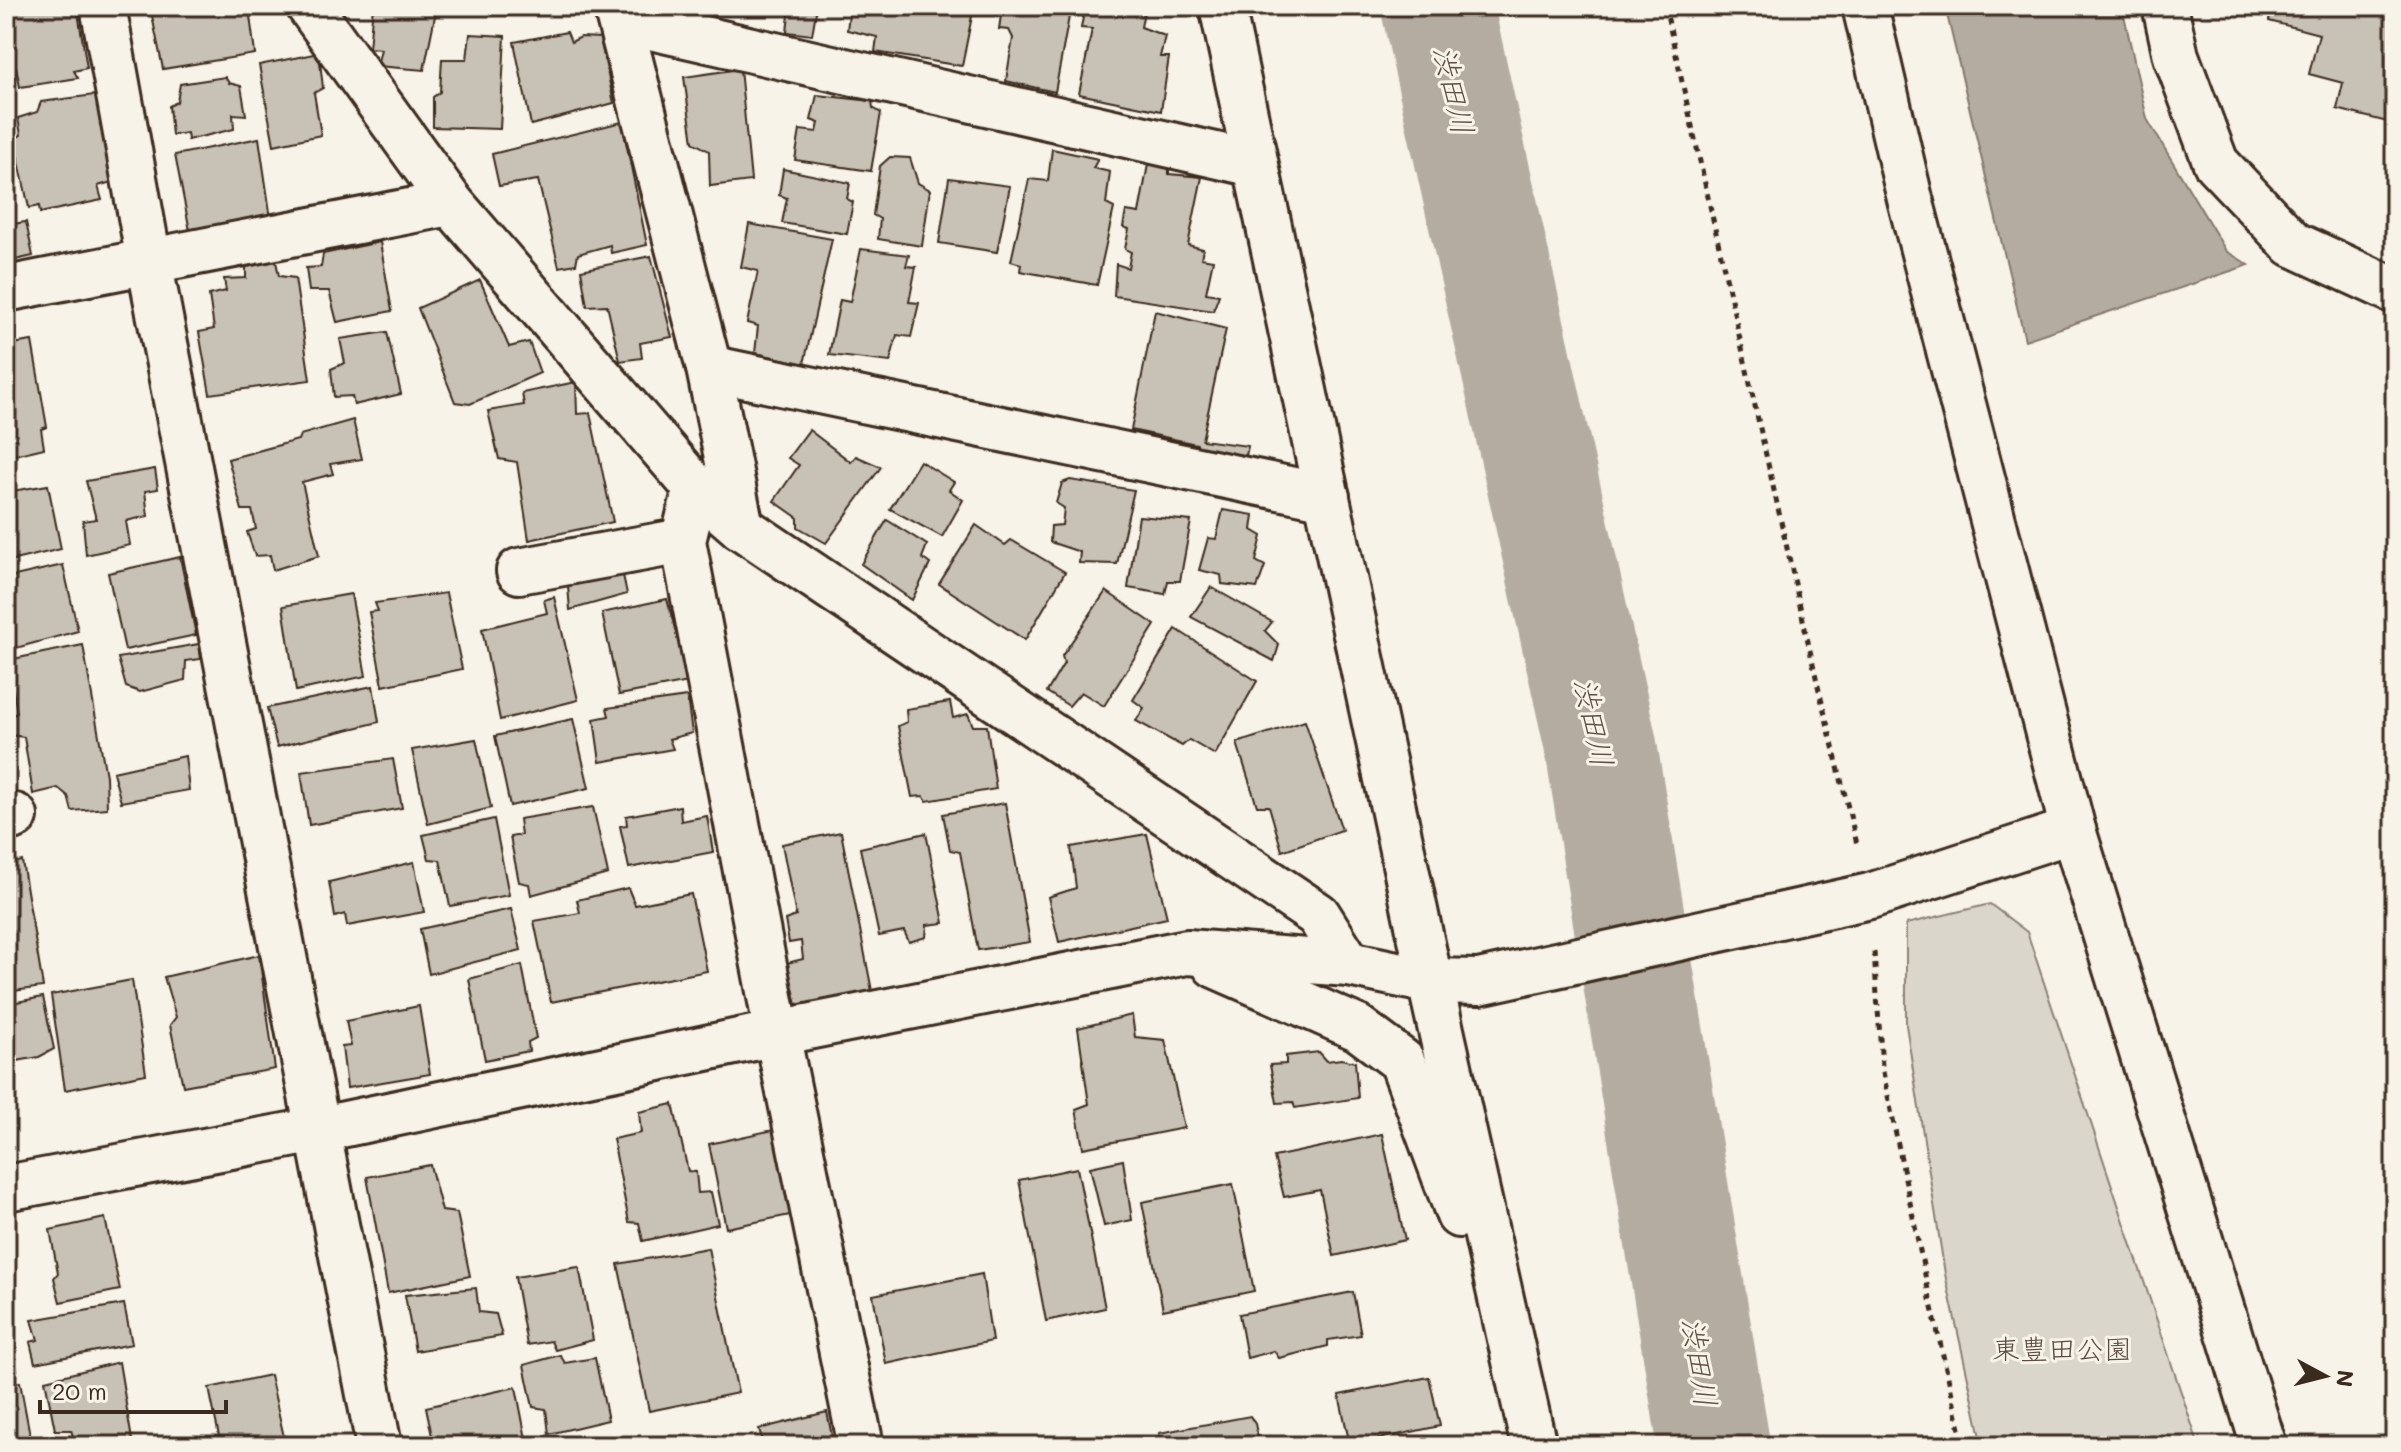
<svg xmlns="http://www.w3.org/2000/svg" width="2401" height="1452" viewBox="0 0 2401 1452" font-family="Mali,'Klee One',sans-serif">
<rect width="100%" height="100%" fill="#f7f3e8"/>
<filter id="ink" filterUnits="userSpaceOnUse"><feTurbulence type="fractalNoise" baseFrequency=".0125" numOctaves="2"/><feDisplacementMap in="SourceGraphic" scale="16" xChannelSelector="R" yChannelSelector="G"/><feConvolveMatrix kernelMatrix="1 2 1 2 8 2 1 2 1" color-interpolation-filters="sRGB"/></filter>
<g filter="url(#ink)">
<!-- green -->
<path fill="#dbd6cb" stroke="#8b8074" stroke-width="2" d="M1990,904l37,28 172,514h-216l-38,-172 -39,-249v-101z"/>
<!-- water -->
<path fill="#b4aca0" stroke="#84786c" stroke-width="2" d="M1945,6h177l25,113 79,132 23,14 -224,75z"/>
<g fill="none" stroke-linecap="round" stroke-linejoin="round">
<!-- river -->
<path stroke="#b4aca0" stroke-width="112" d="M1437,6l164,740 113,700"/>
</g>
<!-- building -->
<g fill="#c8c1b6" stroke="#3b2a1e" stroke-width="2">
<path d="M6,6h71l10,62 -13,3 4,7 -58,9 -4,-20 -10,1z"/>
<path d="M150,6h109l1,10h-10l5,38 -92,15z"/>
<path d="M373,6h64l-13,64 -47,-4 4,-17 -12,-1z"/>
<path d="M790,6h27l-5,29 -25,-3z"/>
<path d="M850,6h124l-12,60 -87,-14 2,-15 -30,-7z"/>
<path d="M999,6h72l-16,86 -49,-11 7,-43 -4,-8 -10,-1 2,-14z"/>
<path d="M1085,6h60l-4,21 24,9 -5,21h9l-8,54 -82,-17 13,-65 -11,-1z"/>
<path d="M2272,6h123v118l-58,-15 6,-26 -34,-9 10,-40 -50,-13z"/>
<path d="M567,32l4,10 10,-5 19,1 14,65 -83,22 -17,-83z"/>
<path d="M470,34l35,2 -5,93 -67,-2v-30l7,-5 2,-33h25z"/>
<path d="M319,53l4,35 -9,5 7,42 -47,10 -15,-80z"/>
<path d="M740,69l11,112 -41,5 -1,-35 -16,-9 -9,-65z"/>
<path d="M225,77l4,6 12,3 5,29 -13,-1 1,15 -46,11 -1,-7 -15,2 -3,-29 8,-4 3,-18z"/>
<path d="M102,94l13,87 -17,5 4,14 -62,13 -1,-7 -10,2 -15,-69 7,-4 -3,-17 19,-6 4,-10z"/>
<path d="M817,95l55,6 1,7 8,5 -10,58 -76,-11 5,-30 17,2 2,-9 -8,-3z"/>
<path d="M622,122l25,123 -36,8 -1,-8 -32,9 -2,10 -17,3 -21,-87 -39,6 -7,-32z"/>
<path d="M259,138l12,81 -80,17 -16,-81z"/>
<path d="M1052,149l46,10 -5,9 17,4 -4,32 8,4 -17,77 -77,-14 1,-7 -10,-3 18,-82 19,2z"/>
<path d="M890,157l20,1 8,25 12,7 -8,56 -44,-7 2,-20 -7,-4 7,-49z"/>
<path d="M1149,159l20,3v12l33,3 -14,68 15,4 -2,9 12,2 -7,33 13,2 -6,16 -99,-15 2,-32 12,4 3,-16 -6,-3 4,-20 -6,-2 3,-16 13,2z"/>
<path d="M783,169l67,14 -3,16 6,3 -6,32 -65,-11 5,-25 -8,-3z"/>
<path d="M949,178l61,8 -13,66 -58,-9z"/>
<path d="M26,222l7,34 -27,6v-37z"/>
<path d="M749,224l83,15 -28,125 -49,-11 3,-27 -11,-3 11,-52 -17,-4z"/>
<path d="M380,242l12,69 -55,11 -8,-31h-20l-3,-23 15,-1 2,-13z"/>
<path d="M861,249l48,6 -3,11 10,1 -7,35 10,1 -8,34 -14,-2 -7,27 -61,-7 11,-55 10,2z"/>
<path d="M651,256l21,81 -32,6 2,15 -22,3 -13,-56 -20,1 -6,-36z"/>
<path d="M276,261l3,15 16,2 15,102 -100,14 -11,-62 15,-3 -5,-34 17,-4 -2,-12 22,-1v-11z"/>
<path d="M480,280l29,67 20,-5 11,31 -70,31 -15,-2 -37,-94z"/>
<path d="M1155,311l71,18 -24,111 46,6 -3,14 -47,-7 -1,-9 -66,-14z"/>
<path d="M387,332l14,62 -47,11 -2,-9 -18,1 -3,-28 14,-6 -5,-24z"/>
<path d="M32,341l15,86 -6,2 3,19 -38,9v-112z"/>
<path d="M576,382l1,32 13,-1 23,109 -84,18 -12,-78 -18,-3 -11,-48 36,-6 -2,-12z"/>
<path d="M353,420l9,39 -32,5 3,10 -31,8 17,74 -46,14 -3,-15 -15,1 -8,-24 9,-3 -4,-19h-10l-14,-51 70,-19 2,-5z"/>
<path d="M809,430l42,32 5,-6 25,11 -55,76 -28,-16v-9l-24,-17 25,-36 -11,-7z"/>
<path d="M920,461l34,21 -5,8 14,10 -21,37 -52,-28z"/>
<path d="M155,469l3,20 -13,2 3,25 -22,5 4,24 -44,10 -3,-34 13,-2 -10,-38z"/>
<path d="M1070,480l64,10 -17,74 -38,-1 1,-11 -30,-10 1,-16 11,-1 2,-17 -8,-5 6,-20z"/>
<path d="M48,485l13,64 -55,13v-70z"/>
<path d="M1223,510l31,5 -2,15 10,6 -6,25 9,5 -8,22 -35,-4 -1,-9 -22,-5 9,-32 8,1z"/>
<path d="M1139,516l52,5 -11,60h-12l-3,13 -37,-6z"/>
<path d="M887,520l40,25 -5,13 8,6 -18,36 -51,-36z"/>
<path d="M976,525l29,20 6,-5 54,32 -40,68 -86,-56z"/>
<path d="M180,557l16,78 -71,15 -17,-77z"/>
<path d="M63,565l15,66 -62,17 -2,-12 -8,1v-59z"/>
<path d="M623,575l4,19 -57,16 -2,-24z"/>
<path d="M1211,587l61,35 -7,9 14,14 -5,16 -83,-44z"/>
<path d="M1106,591l49,34 -51,81 -23,-14 -12,14 -22,-14 17,-29 -2,-7z"/>
<path d="M446,593l16,76 -79,17 -14,-74 9,-1 -3,-8z"/>
<path d="M351,594l15,82 -70,15 -13,-85z"/>
<path d="M554,597l24,103 -78,20 -18,-91 65,-16 -3,-13z"/>
<path d="M667,599l22,83 -70,13 -17,-82z"/>
<path d="M1176,629l81,52 -42,74 -26,-15 -7,6 -46,-25 8,-13 -11,-8z"/>
<path d="M199,644l2,15 -15,2 -1,19 -45,12 -14,-5 -8,-29z"/>
<path d="M83,645l23,131 1,32 -35,3 -4,-15 -10,-8 -25,6 -9,-57 -15,-2 -3,-14v-3l11,-5 -9,-53z"/>
<path d="M373,686l6,36 -102,25 -10,-39z"/>
<path d="M687,697l5,36 -23,6 4,10 -73,13 -6,-43 15,-3 -2,-8z"/>
<path d="M950,702l3,16 15,-4 5,12h14l9,63 -69,12 -4,-5 -11,1 -14,-71 9,-4 -1,-13z"/>
<path d="M573,719l16,69 -79,18 -15,-70z"/>
<path d="M1305,721l37,109 -60,21 -13,-45h-12l-20,-63z"/>
<path d="M476,739l15,69 -63,16 -16,-74z"/>
<path d="M185,756l4,34 -68,12 -8,-30z"/>
<path d="M393,759l9,49 -93,17 -8,-53z"/>
<path d="M1005,803l25,139 -52,8 -18,-98 -10,-2 -7,-36z"/>
<path d="M680,806l1,15 26,-5 6,36 -84,16 -9,-42 7,-1 -1,-9z"/>
<path d="M593,807l15,67 -77,21 -2,-11 -10,-2 -9,-45 11,-2 -2,-16z"/>
<path d="M494,819l15,76 -59,11 -10,-46 -11,-1 -6,-24z"/>
<path d="M841,832l31,159 -75,14 -10,-42 16,-4 -2,-18 -12,2 -4,-23 11,-4 -14,-72z"/>
<path d="M926,833l18,90 -17,2 -1,12 -17,5 -5,-11 -25,5 -19,-88z"/>
<path d="M1147,834l20,84 -108,24 -11,-45 28,-9 -5,-41z"/>
<path d="M22,861l21,126 -37,5v-127z"/>
<path d="M414,862l10,50 -77,14 -2,-12 -10,3 -6,-35z"/>
<path d="M628,888l7,17 56,-11 16,77 -156,31 -17,-81 46,-8 -3,-13z"/>
<path d="M511,909l10,41 -92,24 -9,-45z"/>
<path d="M259,955l16,114 -92,17 -13,-61 6,-8 -12,-40z"/>
<path d="M522,965l14,73 -8,4 1,9 -44,9 -16,-81z"/>
<path d="M132,980l14,94 -81,16 -14,-95z"/>
<path d="M43,997l11,52 -15,8 -33,6v-59z"/>
<path d="M419,1006l11,68 -83,14 -5,-41 9,-1 -5,-25z"/>
<path d="M1132,1015l3,22 30,3 19,88 -101,20 -7,-39 13,-5 -11,-76z"/>
<path d="M1319,1052l8,9 14,-2 14,3 3,36 -63,10 -2,-6 -16,1 -7,-38 16,-1v-8z"/>
<path d="M673,1104l15,67 8,1 2,21 13,-1 7,32 -75,17 -4,-18 -10,-1 -16,-83 28,-6 -2,-21z"/>
<path d="M778,1129l17,85 -69,14 -17,-84z"/>
<path d="M1382,1134l23,106 -71,16 -14,-66 -36,7 -10,-40z"/>
<path d="M1123,1160l9,60 -28,6 -14,-59z"/>
<path d="M430,1165l12,46 15,2 13,63 -82,17 -21,-116z"/>
<path d="M1077,1168l28,140 -59,13 -27,-141z"/>
<path d="M1233,1184l21,107 -91,19 -21,-108z"/>
<path d="M105,1218l15,72 -60,12 -6,-24 4,-5 -8,-43z"/>
<path d="M708,1248l30,145 -89,18 -31,-147z"/>
<path d="M579,1267l14,73 -38,10 -4,-9 -24,4 -12,-68z"/>
<path d="M982,1274l10,67 -106,23 -13,-69z"/>
<path d="M476,1288l3,24 17,2 6,22 -87,15 -10,-56z"/>
<path d="M1353,1292l8,43 -33,5v6l-49,12 -5,-7 -27,7 -8,-44z"/>
<path d="M124,1304l8,40 -97,19 -5,-21 8,-2 -6,-20z"/>
<path d="M6,1319l11,51 -11,3z"/>
<path d="M560,1355l5,8 30,-5 13,62 -59,14 -3,-25 -13,-2 -9,-42z"/>
<path d="M119,1362l14,84h-57l-5,-16h-16l-10,-50z"/>
<path d="M270,1375l16,71h-65l-12,-58z"/>
<path d="M1429,1377l11,49 -90,19 -11,-50z"/>
<path d="M20,1382l12,64h-26v-61z"/>
<path d="M516,1387l10,52 -33,7h-59l-8,-39z"/>
<path d="M827,1412l7,34h-70l-5,-17z"/>
<path d="M1250,1416l5,8 5,22h-99l-2,-13z"/>
</g>
<g fill="none" stroke-linecap="round" stroke-linejoin="round">
<!-- minor casing -->
<g stroke="#3b2a1e" stroke-width="50">
<g id="minor">
<path d="M103,6l46,255 230,1185"/>
<path d="M309,6l142,197 245,285 45,39 577,388 31,49"/>
<path d="M616,6l93,362 32,159"/>
<path d="M1222,6l208,975 104,465"/>
<path d="M1865,6l45,193 163,631 191,616"/>
<path d="M2165,6l11,50 40,107 77,81 102,47"/>
<path d="M620,20l635,144"/>
<path d="M6,289l445,-86"/>
<path d="M709,368l618,129"/>
<path d="M696,488l-13,53 94,492 84,413"/>
<path d="M519,571l164,-30"/>
<path d="M6,818l9,-2"/>
<path d="M1215,965l143,63 44,33 57,154"/>
<path d="M6,1188l311,-58 460,-97 410,-81 162,12 81,17 49,1 391,-86 203,-66"/>
</g>
</g>
<!-- path -->
<g stroke="#3b2a1e" stroke-width="5" stroke-dasharray="6 6" stroke-linecap="butt">
<path d="M1665,6l153,680 39,158"/>
<path d="M1874,952l8,115 48,232 34,147"/>
</g>
<!-- minor -->
<use href="#minor" stroke="#f7f3e8" stroke-width="44"/>
</g>
</g>
<g text-anchor="middle" dominant-baseline="central" stroke-width="6" stroke-linejoin="round" paint-order="stroke">
<!-- park labels -->
<g font-size="28" fill="#5b4c41" stroke="#f7f3e8">
<text x="2062" y="1348">東豊田公園</text>
</g>
<!-- water labels -->
<g font-size="30" font-style="italic" fill="#5f5145" stroke="#f7f3e8">
<text transform="translate(1455 90) rotate(77)">渋田川</text>
<text transform="translate(1595 722) rotate(78)">渋田川</text>
<text transform="translate(1701 1362) rotate(81)">渋田川</text>
</g>
</g>
<!-- margin -->
<rect width="2401" height="1452" fill="none" stroke="#f7f3e8" stroke-width="32"/>
<rect x="16" y="16" width="2369" height="1420" fill="none" stroke="#3b2a1e" stroke-width="3" filter="url(#ink)"/>
<!-- north arrow -->
<g transform="translate(2325 1376) rotate(97)" stroke="#f7f3e8" stroke-width="6" paint-order="stroke">
<path d="M0-6L14 30L0 20L-14 30Z" fill="#3b2a1e"/>
<text y="-12" font-size="22" font-weight="bold" text-anchor="middle" fill="#3b2a1e">N</text>
</g>
<!-- scale -->
<path d="M40 1400v12h186v-12" fill="none" stroke="#3b2a1e" stroke-width="4"/>
<text x="52" y="1400" font-size="24" fill="#3b2a1e" stroke="#f7f3e8" stroke-width="6" paint-order="stroke">20 m</text>
</svg>
